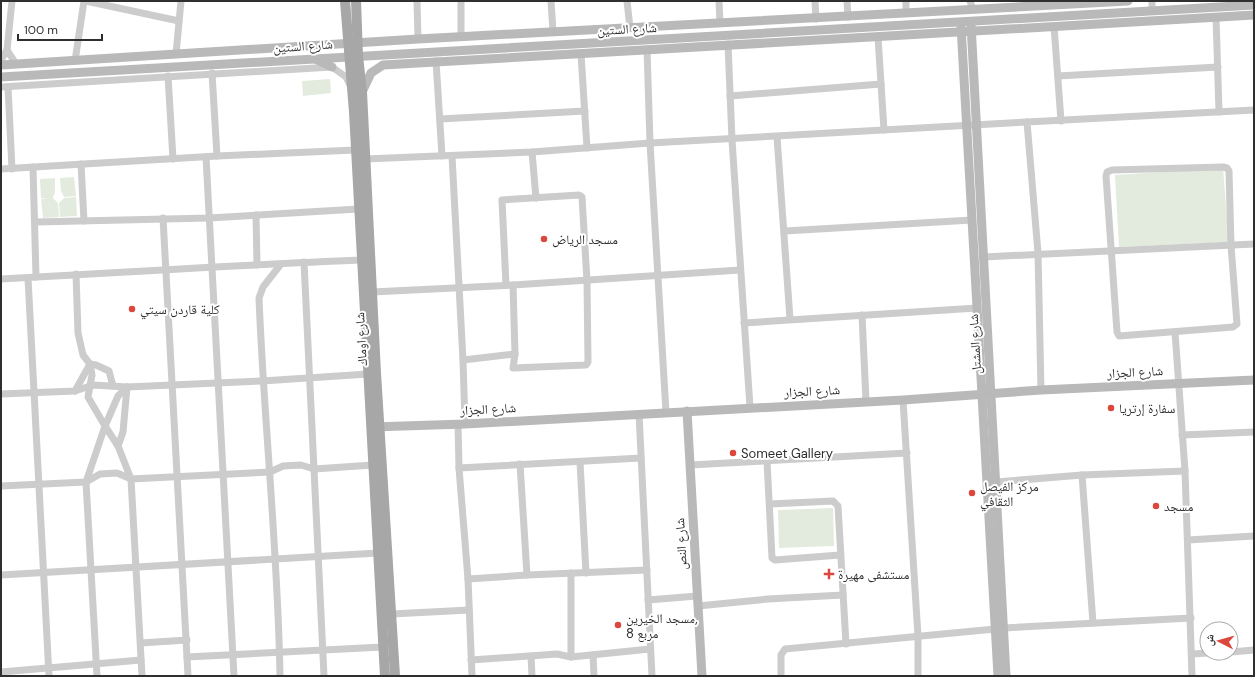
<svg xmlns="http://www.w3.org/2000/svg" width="1255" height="677" viewBox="0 0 1255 677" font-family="'DM Sans','Noto Naskh Arabic',sans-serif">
<rect width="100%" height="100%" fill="#fff"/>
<!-- green -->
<g fill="#e3ebde">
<path d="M330,79l1,14 -28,3 -1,-15z"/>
<path d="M1223,168l6,74 -110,5 -4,-72z"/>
<path d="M74,177l2,19 -12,1 -3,-6 -1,-13z"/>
<path d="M55,178v14l-2,6 5,5 1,14 -16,1 -2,-19 7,-1h-7l-1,-19z"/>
<path d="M76,197l1,19 -17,1 -1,-14 5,-5z"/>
<path d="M833,508l1,38 -55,2 -1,-38z"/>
</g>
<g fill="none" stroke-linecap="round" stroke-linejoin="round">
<!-- street -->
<g stroke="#ccc" stroke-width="7">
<path d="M86,1l93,20"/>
<path d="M417,1l1,38"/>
<path d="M551,1l2,31"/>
<path d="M627,1l3,27"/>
<path d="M719,1l1,22"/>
<path d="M815,1l1,18"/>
<path d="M847,1l1,16"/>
<path d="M906,1v12"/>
<path d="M970,1l3,9"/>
<path d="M1152,1v10"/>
<path d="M1216,17l3,95"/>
<path d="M1054,26l7,95"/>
<path d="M461,37v-36"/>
<path d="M878,37l6,93"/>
<path d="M728,44l4,96 18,267"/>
<path d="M647,49l3,94 16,269"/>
<path d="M7,50l9,14"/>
<path d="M176,54l5,-53"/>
<path d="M581,54l6,94"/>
<path d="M1,60l6,-10 5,-49"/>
<path d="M75,61l9,-60"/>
<path d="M436,61l6,95"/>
<path d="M212,73l5,83"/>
<path d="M168,76l5,83"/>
<path d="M1058,76l160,-9"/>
<path d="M1,87l331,-20 14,10 4,8"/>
<path d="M8,87l4,82"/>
<path d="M730,96l151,-12"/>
<path d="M440,119l145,-8"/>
<path d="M777,137l13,182"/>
<path d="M532,152l4,46"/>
<path d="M452,156l11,204 2,64"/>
<path d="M206,157l28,519"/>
<path d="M365,159l167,-7 118,-9 377,-21"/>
<path d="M81,164l3,57"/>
<path d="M33,167l3,110"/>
<path d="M1223,167l4,1 2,3 2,74 6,79 -4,3 -114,9 -2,-4 -11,-156 1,-4 5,-2z"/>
<path d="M1,169l216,-13 138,-6"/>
<path d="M256,215l1,50"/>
<path d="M163,218l25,458"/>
<path d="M36,222l173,-4 149,-9"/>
<path d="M785,231l187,-11"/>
<path d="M984,257l270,-13"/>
<path d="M304,262l20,414"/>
<path d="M76,274l2,59 5,22 7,9 2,11 -4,22 17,29 -19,56 11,194"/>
<path d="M28,278l21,398"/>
<path d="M1,279c120,-7 240,-14 360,-19"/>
<path d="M513,285l2,69"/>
<path d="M372,292l141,-7 227,-15"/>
<path d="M862,315l4,86"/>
<path d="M744,323l233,-15"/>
<path d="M1175,332l10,139 7,205"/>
<path d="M463,360l52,-6 -2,14 73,-3 2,-3 -1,-81 -5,-84 -3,-2 -77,5 4,85"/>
<path d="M127,387l-4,45 -5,14 13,33 11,197"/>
<path d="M1041,390l-3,-137 -11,-131 227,-12"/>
<path d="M75,391l15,-27 6,1 13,6 4,15"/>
<path d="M1,394l74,-3 18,-6 34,2 135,-6 106,-7"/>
<path d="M903,400l15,236v40"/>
<path d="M639,414l13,262"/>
<path d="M458,424l1,44 9,111 4,97"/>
<path d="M1182,435l72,-3"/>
<path d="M118,446l-13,-20 13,-30 9,-9"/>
<path d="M767,461l5,97 3,2 65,-5"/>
<path d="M580,462l6,111"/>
<path d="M520,464l7,111"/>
<path d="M690,465l217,-12"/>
<path d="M459,468l182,-10"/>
<path d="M1082,475l11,148"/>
<path d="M996,482l86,-7 103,-4"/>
<path d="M1,486l85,-4 14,-8 17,-1 14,6 139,-7 13,-6 18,-1 13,4 59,-4"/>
<path d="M770,504l63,-3 5,5 8,138"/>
<path d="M1188,540l66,-4"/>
<path d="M571,573v84"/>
<path d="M1,575l377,-22"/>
<path d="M468,579l59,-4 120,-5"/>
<path d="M648,600l49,-4"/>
<path d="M698,606l70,-7 75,-4"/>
<path d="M392,614l77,-4"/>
<path d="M1004,628l187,-10"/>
<path d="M141,643l46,-3"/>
<path d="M1231,652l23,-2"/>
<path d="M1192,654l16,-1"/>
<path d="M593,655l1,21"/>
<path d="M531,656l1,20"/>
<path d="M187,657l196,-10"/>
<path d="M471,660l86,-6 14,3 79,-8"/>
<path d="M1,672l140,-12"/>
<path d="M280,676c-2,-126 -16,-252 -21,-378l4,-11 18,-23"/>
<path d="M781,676v-21l4,-6 210,-20"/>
</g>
<!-- secondary -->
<g stroke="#b9b9b9" stroke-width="9">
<path d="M971,24l35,652"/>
<path d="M961,26l37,650"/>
<path d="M315,59l17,8"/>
<path d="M1,65l417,-26 710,-38"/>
<path d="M1,77l1253,-72"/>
<path d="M362,92l9,-19 12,-8 871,-50"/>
<path d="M687,411l15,265"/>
<path d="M372,427l93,-3 438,-24 138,-10 213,-10"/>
</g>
<!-- primary -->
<g stroke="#a7a7a7" stroke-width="10">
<path d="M345,1l9,111 31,564"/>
<path d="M356,1l2,55 4,36 14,281 19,303"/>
</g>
</g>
<!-- markers -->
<g fill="#db473c" stroke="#fff" stroke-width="1.5">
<circle cx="544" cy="239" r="4"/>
<circle cx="132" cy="309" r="4"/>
<circle cx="1111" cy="408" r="4"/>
<circle cx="733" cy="453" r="4"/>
<circle cx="972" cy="493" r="4"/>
<circle cx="1156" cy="506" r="4"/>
<path d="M827 568h4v4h4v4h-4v4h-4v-4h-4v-4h4z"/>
<circle cx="618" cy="625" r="4"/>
</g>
<g text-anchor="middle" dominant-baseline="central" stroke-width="4" stroke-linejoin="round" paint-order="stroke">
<!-- street labels -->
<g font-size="13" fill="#2f2f2f" stroke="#fff">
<text transform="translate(627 29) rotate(-3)">شارع الستين</text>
<text transform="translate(303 46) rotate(-4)">شارع الستين</text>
<text transform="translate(361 339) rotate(-93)">شارع اوماك</text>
<text transform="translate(975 344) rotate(-93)">شارع المشتل</text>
<text transform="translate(1135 372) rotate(-3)">شارع الجزار</text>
<text transform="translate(812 391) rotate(-3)">شارع الجزار</text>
<text transform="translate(488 409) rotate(-3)">شارع الجزار</text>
<text transform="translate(681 544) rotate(-93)">شارع النص</text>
</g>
<!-- poi labels -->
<g font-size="13" fill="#2f2f2f" stroke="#fff" text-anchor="start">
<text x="552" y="239">مسجد الرياض</text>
<text x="140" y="309">كلية قاردن سيتي</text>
<text x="1119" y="408">سفارة إرتريا</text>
<text x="741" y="453">Someet Gallery</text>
<text x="980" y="486">مركز الفيصل<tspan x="980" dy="15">الثقافي</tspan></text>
<text x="1164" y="506">مسجد</text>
<text x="838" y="574">مستشفى مهيرة</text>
<text x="626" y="618">مسجد الخيرين,<tspan x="626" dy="15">مربع 8</tspan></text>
</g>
</g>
<!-- border -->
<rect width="1255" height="677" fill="none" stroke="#2f2f2f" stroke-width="4"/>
<!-- north arrow -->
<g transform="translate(1219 641) rotate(276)"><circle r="19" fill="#ffffff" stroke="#acacac"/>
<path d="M0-3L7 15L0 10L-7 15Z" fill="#db473c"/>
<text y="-6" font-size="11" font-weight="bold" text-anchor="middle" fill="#2f2f2f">ش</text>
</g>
<!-- scale -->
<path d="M18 34v6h84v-6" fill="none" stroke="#2f2f2f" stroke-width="2"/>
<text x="24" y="34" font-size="12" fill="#2f2f2f" stroke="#ffffff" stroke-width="3" paint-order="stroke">100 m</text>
</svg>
